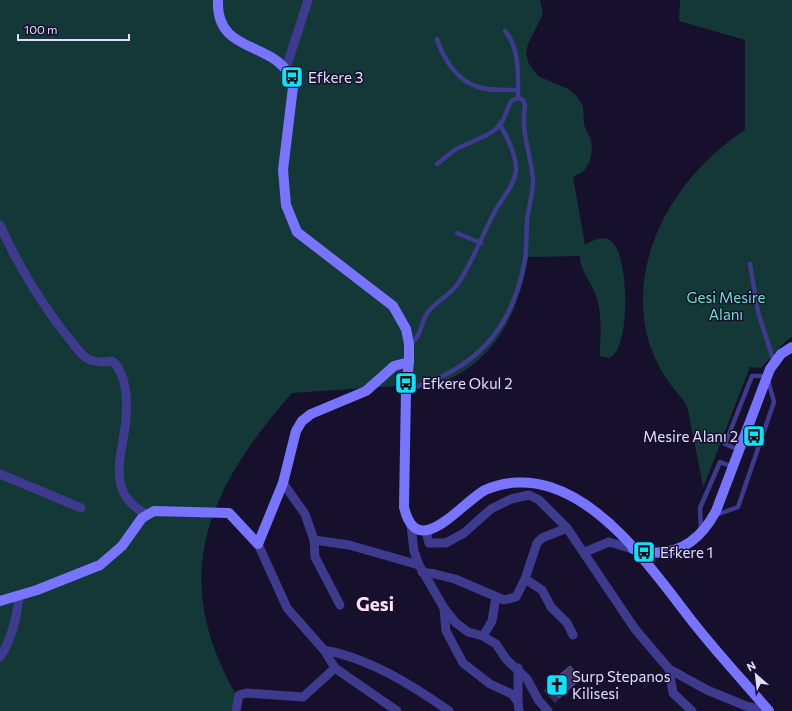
<svg xmlns="http://www.w3.org/2000/svg" width="792" height="711" viewBox="0 0 792 711" font-family="Commissioner,sans-serif">
<rect width="100%" height="100%" fill="#16102d"/>
<!-- green -->
<g fill="#133837">
<path d="M0,0h540l3,14 -15,30 -2,10 3,10 9,12 30,13 8,6 7,11 1,19 7,15 1,11 -3,12 -5,8 -11,6 12,68c8,-5 20,-11 28,-2 16,16 18,107 -4,115l-9,-2c0,-19 3,-41 -4,-60 -4,-14 -16,-24 -16,-40l-52,1c-8,54 -34,106 -88,126l-148,10c-88,100 -125,188 -51,310l-3,8h-238z"/>
<path d="M680,0h112v337l-6,4 -25,27 -11,-1 -47,121c-3,-19 -7,-38 -11,-57 -2,-7 -2,-16 -5,-24 -3,-7 -11,-15 -16,-22 -10,-13 -18,-29 -23,-46 -22,-82 30,-166 97,-209v-90l-66,-19z"/>
</g>
<g fill="none" stroke-linecap="round" stroke-linejoin="round">
<!-- lane -->
<g stroke="#3e3a8e" stroke-width="4.5">
<path d="M505,31c15,17 13,45 13,67"/>
<path d="M437,39c6,19 20,42 41,48 12,4 28,3 40,3"/>
<path d="M457,233l24,10"/>
<path d="M750,264l8,48 16,50"/>
<path d="M409,344c13,-6 11,-21 19,-32 8,-11 21,-16 29,-27 16,-23 25,-50 38,-74 7,-13 19,-25 21,-40 1,-14 -9,-35 -16,-46"/>
<path d="M406,390c69,-20 106,-59 119,-130 2,-13 1,-26 2,-39 1,-13 6,-26 6,-39 -1,-28 -13,-47 -8,-77l-2,-5 -5,-2 -7,3 -8,19 -7,9 -9,6 -31,14 -19,15"/>
<path d="M716,515l22,-8 36,-105 -7,-26h-15l-27,68 14,6"/>
<path d="M701,531l-1,-23 20,-46 13,5"/>
</g>
<!-- street -->
<g stroke="#3e3a8e" stroke-width="9">
<path d="M286,68l22,-68"/>
<path d="M0,225c17,39 44,83 71,116 5,6 10,14 17,18 8,4 16,3 24,2 7,5 8,11 11,18 4,13 4,27 3,40 -3,35 -22,75 21,95"/>
<path d="M0,474l81,34"/>
<path d="M283,483l22,31 9,26 35,5 70,20"/>
<path d="M411,525l3,26 5,14 25,43 2,23 17,32 27,21 22,10 6,8 1,9"/>
<path d="M426,531l3,12h17l18,-10 27,-24 20,-10 18,-4 10,5 28,28 68,101 34,40 38,21 39,16 21,5"/>
<path d="M314,540l1,17 25,48"/>
<path d="M258,544l29,64 37,42 11,18 62,43"/>
<path d="M585,552l24,-10 24,7"/>
<path d="M422,572l13,2 20,5 49,21 12,-3 9,-18 12,-36 5,-5 25,-10"/>
<path d="M525,579l17,11 9,17 16,16 6,12"/>
<path d="M444,608l12,15 12,9 15,4 13,8 10,15 21,20 12,22 9,10"/>
<path d="M483,636l9,-15 4,-24"/>
<path d="M324,650c45,8 88,35 125,61"/>
<path d="M0,657c12,-18 17,-40 19,-61"/>
<path d="M518,668v34"/>
<path d="M669,669l4,24 19,18"/>
<path d="M236,711l3,-16 7,-2 57,4 32,-29"/>
</g>
<!-- secondary -->
<g stroke="#7974ff" stroke-width="10">
<path d="M218,0c-3,59 66,38 75,87l-10,83 3,35 11,27 96,74 13,23 3,15v18l-3,28 -2,117c13,56 57,-4 81,-17 20,-9 44,-10 65,-3 61,19 108,91 146,139 23,29 49,57 73,85"/>
<path d="M633,549c38,11 65,-4 83,-38l54,-142 11,-15 11,-7"/>
<path d="M0,601l37,-11 63,-25 22,-19 20,-28 12,-7 75,2 29,31 25,-61 13,-52 6,-10 9,-7 55,-23 28,-25 15,-4"/>
</g>
</g>
<!-- wall -->
<path fill="#342a5b" d="M581,678l-4,6 -22,19 -11,-12 3,-6z"/>
<!-- shaded-wall -->
<path fill="#201741" d="M581,678l-4,6 -22,19 4,-5z"/>
<!-- building -->
<path fill="#473d6d" stroke="#5f5684" d="M570,666l11,12 -22,20 -12,-13z"/>
<!-- icons -->
<defs>
<g id="bus-square" transform="scale(1.15)"><rect x="-9" y="-9" width="18" height="18" rx="4" fill="#09e3ff" stroke="#16102d"/><path d="M-5-6H5V4H4V6H2V4H-2V6H-4V4H-5ZM-3.5-4V0h7V-4ZM-3.5 1.2v1.5H-2V1.2ZM2 1.2v1.5H3.5V1.2Z" fill="#111"/></g>
<g id="church-square" transform="scale(1.15)"><rect x="-9" y="-9" width="18" height="18" rx="4" fill="#09e3ff" stroke="#16102d"/><path d="M-1.2-6h2.4v3.5h3.3v2.4h-3.3V6h-2.4V-.1h-3.3v-2.4h3.3Z" fill="#111"/></g>
</defs>
<g fill-rule="evenodd">
<use href="#bus-square" x="292" y="77"/>
<use href="#bus-square" x="406" y="383"/>
<use href="#bus-square" x="754" y="436"/>
<use href="#bus-square" x="644" y="552"/>
<use href="#church-square" x="557" y="685"/>
</g>
<g text-anchor="middle" dominant-baseline="central" stroke-width="3" stroke-linejoin="round" paint-order="stroke">
<!-- poi labels -->
<g font-size="15" fill="#e1ddff" stroke="#16102d" text-anchor="start">
<text x="308" y="77">Efkere 3</text>
<text x="422" y="383">Efkere Okul 2</text>
<text x="738" y="436" text-anchor="end">Mesire Alanı 2</text>
<text x="660" y="552">Efkere 1</text>
<text x="572" y="676">Surp Stepanos<tspan x="572" dy="17">Kilisesi</tspan></text>
</g>
<!-- park labels -->
<g font-size="15" fill="#62e6c7" stroke="#16102d">
<text x="726" y="297">Gesi Mesire<tspan x="726" dy="17">Alanı</tspan></text>
</g>
<!-- district labels -->
<g font-size="19" font-weight="bold" fill="#ffdff3" stroke="#16102d">
<text x="375" y="603">Gesi</text>
</g>
</g>
<!-- north arrow -->
<g transform="translate(756 675) rotate(332)" stroke="#16102d" stroke-width="3" paint-order="stroke">
<path d="M0-3L7 15L0 10L-7 15Z" fill="#e1ddff"/>
<text y="-6" font-size="11" font-weight="bold" text-anchor="middle" fill="#e1ddff">N</text>
</g>
<!-- scale -->
<path d="M18 34v6h111v-6" fill="none" stroke="#e1ddff" stroke-width="2"/>
<text x="24" y="34" font-size="12" fill="#e1ddff" stroke="#16102d" stroke-width="3" paint-order="stroke">100 m</text>
</svg>
